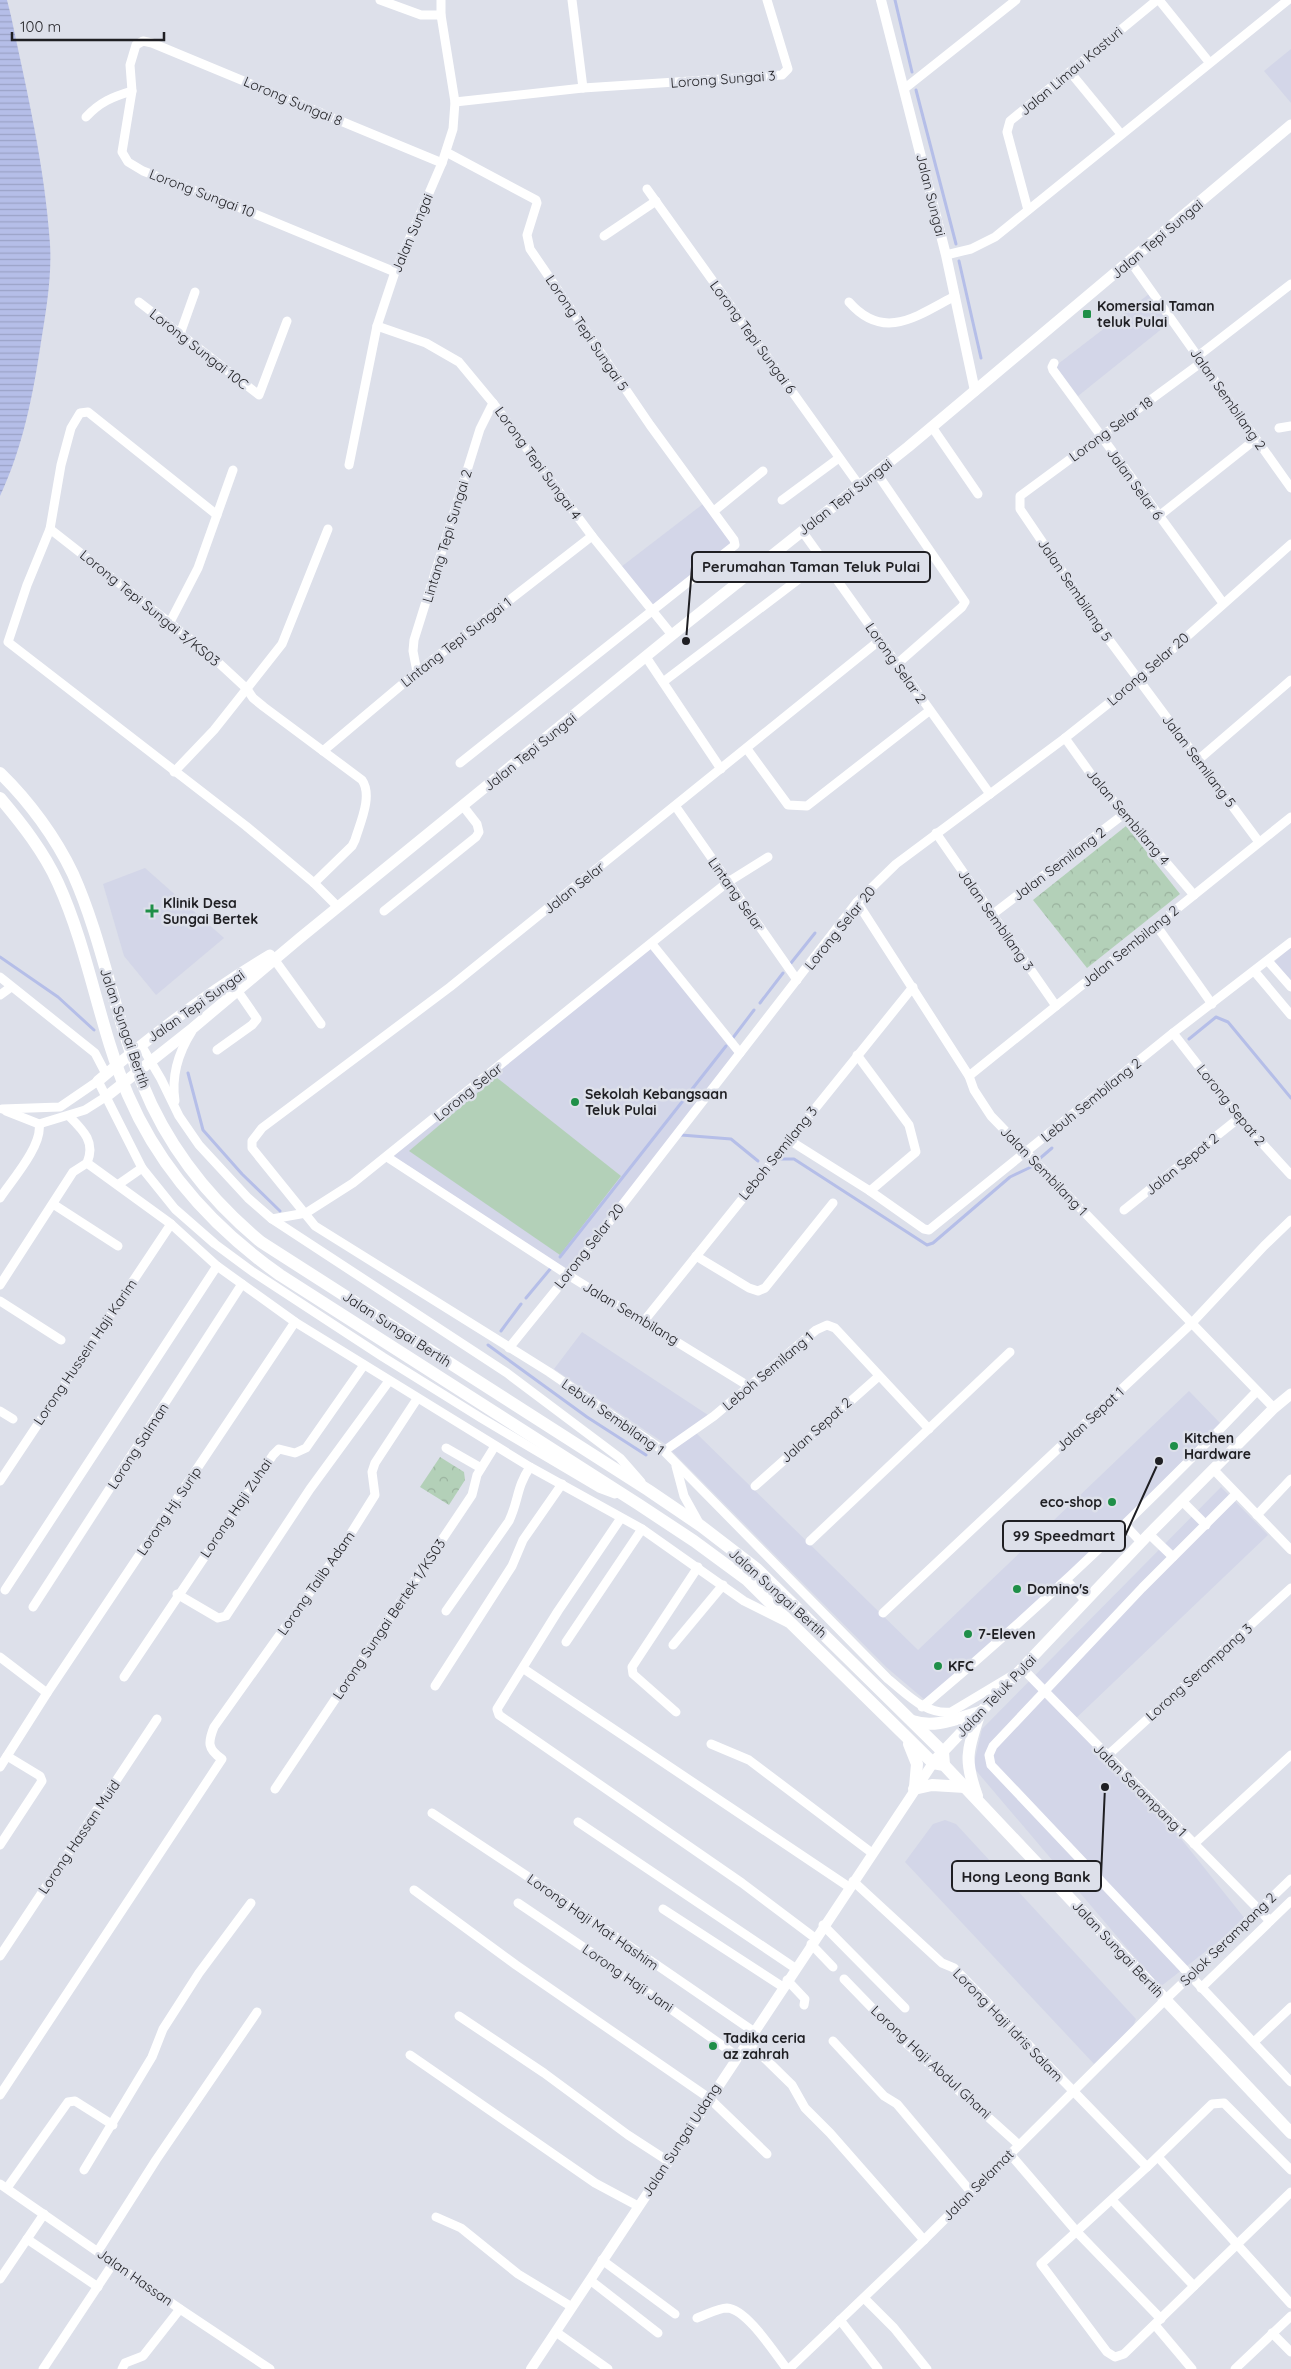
<svg xmlns="http://www.w3.org/2000/svg" width="1291" height="2369" viewBox="0 0 1291 2369" font-family="Quicksand,sans-serif">
<defs>
<pattern id="park-crowns" width="20" height="18" patternUnits="userSpaceOnUse" patternTransform="scale(1.25)"><rect width="20" height="18" fill="#b3d0b8"/><path d="M2 6a3 3 0 1 1 6 0M12 15a3 3 0 1 1 6 0" fill="none" stroke="#9ab29e"/></pattern>
<pattern id="water-rules" width="6" height="5" patternUnits="userSpaceOnUse" patternTransform="scale(1.25)"><rect width="6" height="5" fill="#b5bee8"/><path d="M0 2.5h6" fill="none" stroke="#9ba3c7"/></pattern>
</defs>
<rect width="100%" height="100%" fill="#dde0ea"/>
<!-- built -->
<g fill="#d3d6e8">
<path d="M1291,49v54l-27,-32z"/>
<path d="M1149,294l20,29 -91,73 -21,-28 1,-4z"/>
<path d="M703,504l28,37v4l-79,60 -31,-38z"/>
<path d="M145,868l79,70 -68,57 -32,-39 -21,-72z"/>
<path d="M650,944l87,107 -169,220 -179,-118z"/>
<path d="M1291,947v34l-17,-19z"/>
<path d="M582,1332l126,83 -16,14 226,221 271,-259 32,33 -159,157 -137,119 -39,-33 -222,-224 -110,-74z"/>
<path d="M1221,1487l47,48 -197,188 95,97 80,100 -86,67 -187,-220 9,-38z"/>
<path d="M945,1820l11,4 180,195 -3,7 -39,38 -189,-202 28,-38z"/>
</g>
<!-- green -->
<path fill="#b3d0b8" d="M496,1077l125,99 -61,79 -151,-104z"/>
<!-- park -->
<g fill="url(#park-crowns)">
<path d="M1126,826l54,68 -93,74 -54,-68z"/>
<path d="M440,1457l24,15 1,8 -16,25 -29,-18z"/>
</g>
<!-- water -->
<path fill="url(#water-rules)" d="M0,0h7l4,16c16,76 34,151 39,228 2,32 -4,67 -9,98 -8,53 -18,105 -41,154z"/>
<g fill="none" stroke-linecap="round" stroke-linejoin="round">
<!-- stream -->
<g stroke="#b5bee8" stroke-width="3">
<path d="M895,0l17,72"/>
<path d="M916,90l40,154"/>
<path d="M959,261l22,97"/>
<path d="M0,957l58,40 36,33"/>
<path d="M791,963l24,-30"/>
<path d="M760,1003l23,-30"/>
<path d="M732,1039l22,-29"/>
<path d="M1189,1039l27,-22 12,5 63,76"/>
<path d="M188,1073l15,57 39,44 38,37"/>
<path d="M681,1135l50,4 27,22"/>
<path d="M779,1159h15l133,86 6,-2 77,-66 21,-10"/>
<path d="M1038,1160l14,-12"/>
<path d="M560,1257l166,-211"/>
<path d="M526,1298l25,-30"/>
<path d="M501,1331l20,-27"/>
<path d="M488,1345l99,72 59,38"/>
</g>
<!-- minor -->
<g stroke="#fff" stroke-width="9">
<path d="M380,0l41,15h20"/>
<path d="M572,0l11,88"/>
<path d="M1159,0l50,62"/>
<path d="M1070,72l51,62"/>
<path d="M904,89l112,-89"/>
<path d="M455,102l128,-14 199,-13 6,-6 -21,-69"/>
<path d="M86,117c14,-15 26,-20 46,-26"/>
<path d="M446,152l90,48 1,3 -10,32 3,14 120,176 84,115 1,5 -275,218"/>
<path d="M647,189l212,296"/>
<path d="M1028,210l-21,-78 3,-11 147,-121"/>
<path d="M604,236l52,-35"/>
<path d="M946,255l25,-6 24,-12 293,-237"/>
<path d="M1130,261l161,227"/>
<path d="M395,272l-157,-65 -95,-36 -15,-9 -6,-10 10,-61 -2,-26 6,-20 7,-4 9,2 290,120"/>
<path d="M139,302l120,93 28,-74"/>
<path d="M849,302c35,40 68,14 106,-6"/>
<path d="M377,326l49,17 33,19 34,41 99,133 80,99"/>
<path d="M180,334l15,-42"/>
<path d="M1198,356l93,-72"/>
<path d="M1202,362l-182,134v13l84,124 155,209"/>
<path d="M1054,363l-2,4 1,3 170,233"/>
<path d="M932,427l46,67"/>
<path d="M1279,428l12,-2"/>
<path d="M349,465l28,-139 18,-54 47,-109 11,-34 2,-27 -14,-87v-15"/>
<path d="M876,472l89,130 -3,5 -65,57"/>
<path d="M782,500l57,-42"/>
<path d="M714,511l49,-40"/>
<path d="M217,515l-129,-103 -8,1 -9,15 -10,37 -11,64 -23,56 -19,57 238,184 68,57 24,24"/>
<path d="M1159,516l97,-77"/>
<path d="M50,529l157,123 40,37 6,9 11,9 98,73c11,16 -2,43 -7,60l-3,6 -38,37"/>
<path d="M802,531l188,263"/>
<path d="M169,624l29,-56 35,-98"/>
<path d="M880,640l-430,347 -188,141 -10,13v7l63,78 234,146 115,79 224,228c19,15 37,36 63,33l72,-43 247,252"/>
<path d="M646,657l75,112"/>
<path d="M417,672l-4,-21 1,-11 66,-211 13,-26"/>
<path d="M663,682l161,-122"/>
<path d="M1065,738l28,39 101,118"/>
<path d="M747,749l41,56 19,1 122,-95"/>
<path d="M323,751l94,-79 175,-136"/>
<path d="M1198,760l93,-80"/>
<path d="M174,772l40,-42 68,-86 46,-115"/>
<path d="M676,807l121,173"/>
<path d="M936,833l120,173"/>
<path d="M857,902l112,174 5,14 17,26 283,292"/>
<path d="M384,911l92,-74 3,-5 -2,-8 -14,-18"/>
<path d="M993,914l131,-100"/>
<path d="M1156,925l56,79"/>
<path d="M652,944l88,109"/>
<path d="M274,959l47,65"/>
<path d="M1268,961l23,26"/>
<path d="M1255,972l36,43"/>
<path d="M0,977l95,76 11,21"/>
<path d="M0,995l11,-8"/>
<path d="M1173,1033l66,85 52,57"/>
<path d="M141,1045l20,34 18,37 20,29 49,53 24,21 235,154 113,85 21,24"/>
<path d="M217,1050l35,-25 5,-6 -20,-29"/>
<path d="M857,1055l52,70 7,27 -46,39"/>
<path d="M969,1076l322,-259"/>
<path d="M175,1101c-4,-26 3,-48 17,-70"/>
<path d="M2,1109l58,-2 38,-26 44,87 33,41 40,35 38,28 130,85 98,61 118,70 16,6"/>
<path d="M6,1111l33,13 46,-14 22,-14"/>
<path d="M69,1116c14,14 27,26 18,47"/>
<path d="M789,1140l81,51 54,38 5,1 244,-197 118,-91"/>
<path d="M387,1157l181,118 182,112"/>
<path d="M119,1184l23,-16"/>
<path d="M0,1198c12,-18 43,-53 39,-74"/>
<path d="M53,1204l65,42"/>
<path d="M1124,1210l115,-92"/>
<path d="M272,1219l34,-6 47,-30 333,-268 42,-33 40,-25"/>
<path d="M696,1256l53,32 9,3 7,-3 68,-85"/>
<path d="M0,1285l73,-113 14,-9 84,61 46,42 78,56 235,145 112,62 102,72 44,22"/>
<path d="M0,1301l61,39"/>
<path d="M644,1321l269,-334"/>
<path d="M509,1348l59,-73 289,-373 39,-38 169,-126 73,-58 153,-136"/>
<path d="M0,1411l13,8"/>
<path d="M446,1448l35,20"/>
<path d="M664,1451l50,-35 102,-86 11,-5 8,3 94,101"/>
<path d="M676,1466l8,30 15,27"/>
<path d="M1213,1469l78,81"/>
<path d="M0,1481l171,-257"/>
<path d="M755,1486l124,-110"/>
<path d="M1236,1494l-94,94 -149,158 -4,9 2,10 300,317"/>
<path d="M1182,1501l24,24"/>
<path d="M1257,1515l34,-36"/>
<path d="M621,1518l-63,93 -61,98 2,6 243,168 73,55"/>
<path d="M1125,1525l16,17"/>
<path d="M1149,1534l24,23"/>
<path d="M810,1541l200,-189"/>
<path d="M1067,1581l19,20"/>
<path d="M5,1590l212,-324"/>
<path d="M177,1594l41,24 8,-2 84,-127 79,-108"/>
<path d="M33,1607l209,-323"/>
<path d="M446,1611l63,-90c10,-21 7,-33 21,-54"/>
<path d="M883,1613l308,-289 73,-78 27,-26"/>
<path d="M566,1642l76,-113"/>
<path d="M673,1645l50,-60"/>
<path d="M0,1657l47,36"/>
<path d="M524,1669l325,218"/>
<path d="M124,1677l149,-222 6,-6 16,4 11,-5 58,-83"/>
<path d="M435,1686l77,-120 11,-26 39,-56"/>
<path d="M922,1707c118,-99 229,-205 335,-316"/>
<path d="M676,1712l-43,-38 -1,-7 66,-100"/>
<path d="M711,1744l38,16 123,93"/>
<path d="M1107,1756l184,-168"/>
<path d="M0,1767l47,-74 248,-371"/>
<path d="M275,1789l197,-294 5,-20 18,-29"/>
<path d="M432,1813l101,67 220,151"/>
<path d="M578,1822l217,146"/>
<path d="M1194,1844l97,-89"/>
<path d="M0,1845l42,-64 -2,-5 -33,-20"/>
<path d="M853,1881l89,82 12,5 193,199"/>
<path d="M414,1890l102,75 193,133 58,56"/>
<path d="M518,1903l71,48 148,105"/>
<path d="M663,1909l120,78"/>
<path d="M823,1925l82,83"/>
<path d="M811,1944l22,23"/>
<path d="M0,1956l157,-237"/>
<path d="M844,1979l64,66 111,100"/>
<path d="M787,1980l18,19 -1,6"/>
<path d="M1201,1988l90,-87"/>
<path d="M459,2016l85,57 84,62 40,26"/>
<path d="M747,2041l45,44 13,23 25,25 94,107"/>
<path d="M833,2041l51,55 13,8 74,88"/>
<path d="M1254,2042l37,-35"/>
<path d="M410,2055l185,128 43,23"/>
<path d="M0,2095l222,-336c-15,-10 -14,-17 -8,-32l129,-181 32,-51 -3,-23 3,-9 42,-64"/>
<path d="M1010,2154l67,78 84,87"/>
<path d="M1158,2157l133,147"/>
<path d="M84,2170l68,-113 11,-28 36,-56 52,-70"/>
<path d="M1291,2170l-67,-67 -12,1 -65,63 -106,97 66,88 8,5 9,-3 167,-162"/>
<path d="M0,2184l180,125 90,60"/>
<path d="M7,2188l61,-86 7,-1 38,24"/>
<path d="M1112,2200l82,86"/>
<path d="M436,2217l25,11 57,46 54,33"/>
<path d="M27,2239l71,48"/>
<path d="M98,2251l58,-91 101,-148"/>
<path d="M602,2260l73,54"/>
<path d="M0,2279l44,-65"/>
<path d="M590,2280l68,53"/>
<path d="M864,2298l30,30 33,41"/>
<path d="M697,2318c9,-3 21,-10 30,-10 20,1 48,46 60,61"/>
<path d="M840,2320l38,49"/>
<path d="M1155,2325l37,44"/>
<path d="M556,2332l52,37"/>
<path d="M1272,2333l19,19"/>
<path d="M43,2369l71,-107"/>
<path d="M122,2369l3,-6 18,-7 37,-47"/>
<path d="M789,2369l135,-129 241,-240 126,-121"/>
<path d="M1235,2369l56,-53"/>
</g>
<!-- tertiary -->
<g stroke="#fff" stroke-width="10">
<path d="M881,0l65,255 29,136"/>
<path d="M531,2369l402,-606"/>
</g>
<!-- secondary -->
<g stroke="#fff" stroke-width="11">
<path d="M98,1081c54,-46 111,-90 172,-126"/>
<path d="M107,1096l86,-68 107,-90 372,-303 236,-188 383,-322"/>
<path d="M937,1758l212,-224 125,-126 17,-14"/>
</g>
<!-- primary -->
<g stroke="#fff" stroke-width="12">
<path d="M0,773c29,28 56,65 73,101 30,67 41,141 69,209 25,62 67,116 119,159l387,248 53,36 56,43 186,183 1,13"/>
<path d="M0,798c22,26 44,54 58,85 31,68 41,144 70,212 32,74 87,134 152,180l358,229 56,37 53,39 186,183 11,2 347,368"/>
<path d="M912,1721c23,8 46,-3 68,-9"/>
<path d="M909,1744l8,20 -2,23"/>
<path d="M914,1789l18,-4 33,2"/>
<path d="M977,1796c-14,-38 -9,-47 3,-84"/>
</g>
</g>
<!-- markers -->
<g fill="#1f8f48" stroke="#dde0ea" stroke-width="2">
<rect x="1082" y="309" width="10" height="10" rx="2.5"/>
<path d="M149.5 903.5h5v5h5v5h-5v5h-5v-5h-5v-5h5z"/>
<circle cx="575" cy="1102" r="5"/>
<circle cx="1174" cy="1446" r="5"/>
<circle cx="1112" cy="1502" r="5"/>
<circle cx="1017" cy="1589" r="5"/>
<circle cx="968" cy="1634" r="5"/>
<circle cx="938" cy="1666" r="5"/>
<circle cx="713" cy="2046" r="5"/>
</g>
<g text-anchor="middle" dominant-baseline="central" stroke-width="5" stroke-linejoin="round" paint-order="stroke">
<!-- street labels -->
<g font-size="14" fill="#1f1f23" stroke="#dde0ea">
<text transform="translate(1071 71) rotate(-40)">Jalan Limau Kasturi</text>
<text transform="translate(723 79) rotate(-4)">Lorong Sungai 3</text>
<text transform="translate(293 101) rotate(23)">Lorong Sungai 8</text>
<text transform="translate(202 193) rotate(21)">Lorong Sungai 10</text>
<text transform="translate(931 195) rotate(76)">Jalan Sungai</text>
<text transform="translate(412 233) rotate(-67)">Jalan Sungai</text>
<text transform="translate(1157 239) rotate(-40)">Jalan Tepi Sungai</text>
<text transform="translate(587 333) rotate(56)">Lorong Tepi Sungai 5</text>
<text transform="translate(753 337) rotate(54)">Lorong Tepi Sungai 6</text>
<text transform="translate(199 349) rotate(38)">Lorong Sungai 10C</text>
<text transform="translate(1228 399) rotate(55)">Jalan Sembilang 2</text>
<text transform="translate(1111 429) rotate(-36)">Lorong Selar 18</text>
<text transform="translate(538 463) rotate(54)">Lorong Tepi Sungai 4</text>
<text transform="translate(1135 484) rotate(54)">Jalan Selar 6</text>
<text transform="translate(845 497) rotate(-38)">Jalan Tepi Sungai</text>
<text transform="translate(447 536) rotate(-73)">Lintang Tepi Sungai 2</text>
<text transform="translate(1075 590) rotate(56)">Jalan Sembilang 5</text>
<text transform="translate(150 608) rotate(39)">Lorong Tepi Sungai 3/KS03</text>
<text transform="translate(456 642) rotate(-38)">Lintang Tepi Sungai 1</text>
<text transform="translate(896 663) rotate(55)">Lorong Selar 2</text>
<text transform="translate(1148 669) rotate(-41)">Lorong Selar 20</text>
<text transform="translate(530 752) rotate(-39)">Jalan Tepi Sungai</text>
<text transform="translate(1199 761) rotate(53)">Jalan Semilang 5</text>
<text transform="translate(1128 817) rotate(50)">Jalan Sembilang 4</text>
<text transform="translate(1059 864) rotate(-37)">Jalan Semilang 2</text>
<text transform="translate(574 888) rotate(-39)">Jalan Selar</text>
<text transform="translate(736 894) rotate(55)">Lintang Selar</text>
<text transform="translate(996 920) rotate(55)">Jalan Sembilang 3</text>
<text transform="translate(840 928) rotate(-51)">Lorong Selar 20</text>
<text transform="translate(1130 946) rotate(-39)">Jalan Sembilang 2</text>
<text transform="translate(196 1006) rotate(-35)">Jalan Tepi Sungai</text>
<text transform="translate(125 1028) rotate(71)">Jalan Sungai Bertih</text>
<text transform="translate(468 1092) rotate(-39)">Lorong Selar</text>
<text transform="translate(1091 1100) rotate(-39)">Lebuh Sembilang 2</text>
<text transform="translate(1231 1105) rotate(51)">Lorong Sepat 2</text>
<text transform="translate(778 1153) rotate(-51)">Leboh Semilang 3</text>
<text transform="translate(1182 1164) rotate(-39)">Jalan Sepat 2</text>
<text transform="translate(1044 1171) rotate(46)">Jalan Sembilang 1</text>
<text transform="translate(589 1246) rotate(-52)">Lorong Selar 20</text>
<text transform="translate(631 1313) rotate(31)">Jalan Sembilang</text>
<text transform="translate(397 1329) rotate(33)">Jalan Sungai Bertih</text>
<text transform="translate(85 1352) rotate(-56)">Lorong Hussein Haji Karim</text>
<text transform="translate(768 1371) rotate(-40)">Leboh Semilang 1</text>
<text transform="translate(613 1417) rotate(35)">Lebuh Sembilang 1</text>
<text transform="translate(1090 1419) rotate(-43)">Jalan Sepat 1</text>
<text transform="translate(816 1430) rotate(-42)">Jalan Sepat 2</text>
<text transform="translate(138 1446) rotate(-57)">Lorong Salman</text>
<text transform="translate(236 1508) rotate(-56)">Lorong Haji Zuhai</text>
<text transform="translate(169 1511) rotate(-56)">Lorong Hj. Surip</text>
<text transform="translate(316 1583) rotate(-55)">Lorong Talib Adam</text>
<text transform="translate(778 1593) rotate(42)">Jalan Sungai Bertih</text>
<text transform="translate(389 1619) rotate(-56)">Lorong Sungai Bertek 1/KS03</text>
<text transform="translate(1199 1672) rotate(-42)">Lorong Serampang 3</text>
<text transform="translate(996 1696) rotate(-46)">Jalan Teluk Pulai</text>
<text transform="translate(1140 1790) rotate(45)">Jalan Serampang 1</text>
<text transform="translate(79 1837) rotate(-56)">Lorong Hassan Muid</text>
<text transform="translate(593 1922) rotate(35)">Lorong Haji Mat Hashim</text>
<text transform="translate(1228 1939) rotate(-44)">Solok Serampang 2</text>
<text transform="translate(1118 1949) rotate(47)">Jalan Sungai Bertih</text>
<text transform="translate(628 1978) rotate(35)">Lorong Haji Jani</text>
<text transform="translate(1008 2025) rotate(46)">Lorong Haji Idris Salam</text>
<text transform="translate(931 2062) rotate(43)">Lorong Haji Abdul Ghani</text>
<text transform="translate(681 2140) rotate(-57)">Jalan Sungai Udang</text>
<text transform="translate(978 2185) rotate(-45)">Jalan Selamat</text>
<text transform="translate(135 2277) rotate(35)">Jalan Hassan</text>
</g>
<!-- poi labels -->
<g font-size="14" font-weight="bold" fill="#1f1f23" stroke="#dde0ea" text-anchor="start">
<text x="1097" y="306">Komersial Taman<tspan x="1097" dy="16">teluk Pulai</tspan></text>
<text x="163" y="903">Klinik Desa<tspan x="163" dy="16">Sungai Bertek</tspan></text>
<text x="585" y="1094">Sekolah Kebangsaan<tspan x="585" dy="16">Teluk Pulai</tspan></text>
<text x="1184" y="1438">Kitchen<tspan x="1184" dy="16">Hardware</tspan></text>
<text x="1102" y="1502" text-anchor="end">eco-shop</text>
<text x="1027" y="1589">Domino's</text>
<text x="978" y="1634">7-Eleven</text>
<text x="948" y="1666">KFC</text>
<text x="723" y="2038">Tadika ceria<tspan x="723" dy="16">az zahrah</tspan></text>
</g>
</g>
<!-- callouts -->
<path fill="none" stroke="#1f1f23" stroke-width="2" d="M686 641L692 567M1159 1461L1125 1536M1105 1787L1101 1876"/>
<g fill="#1f1f23" stroke="#dde0ea" stroke-width="2">
<circle cx="686" cy="641" r="5"/>
<circle cx="1159" cy="1461" r="5"/>
<circle cx="1105" cy="1787" r="5"/>
</g>
<g fill="#dde0ea" stroke="#1f1f23" stroke-width="2">
<rect x="692" y="552" width="238" height="30" rx="5"/>
<rect x="1003" y="1521" width="122" height="30" rx="5"/>
<rect x="952" y="1861" width="149" height="30" rx="5"/>
</g>
<g font-size="15" text-anchor="middle" font-weight="bold" fill="#1f1f23">
<text x="811" y="572">Perumahan Taman Teluk Pulai</text>
<text x="1064" y="1541">99 Speedmart</text>
<text x="1026" y="1882">Hong Leong Bank</text>
</g>
<!-- scale -->
<path d="M12 32v8h152v-8" fill="none" stroke="#1f1f23" stroke-width="2.5"/>
<text x="20" y="32" font-size="15" fill="#1f1f23" stroke="#dde0ea" stroke-width="4" paint-order="stroke">100 m</text>
</svg>
